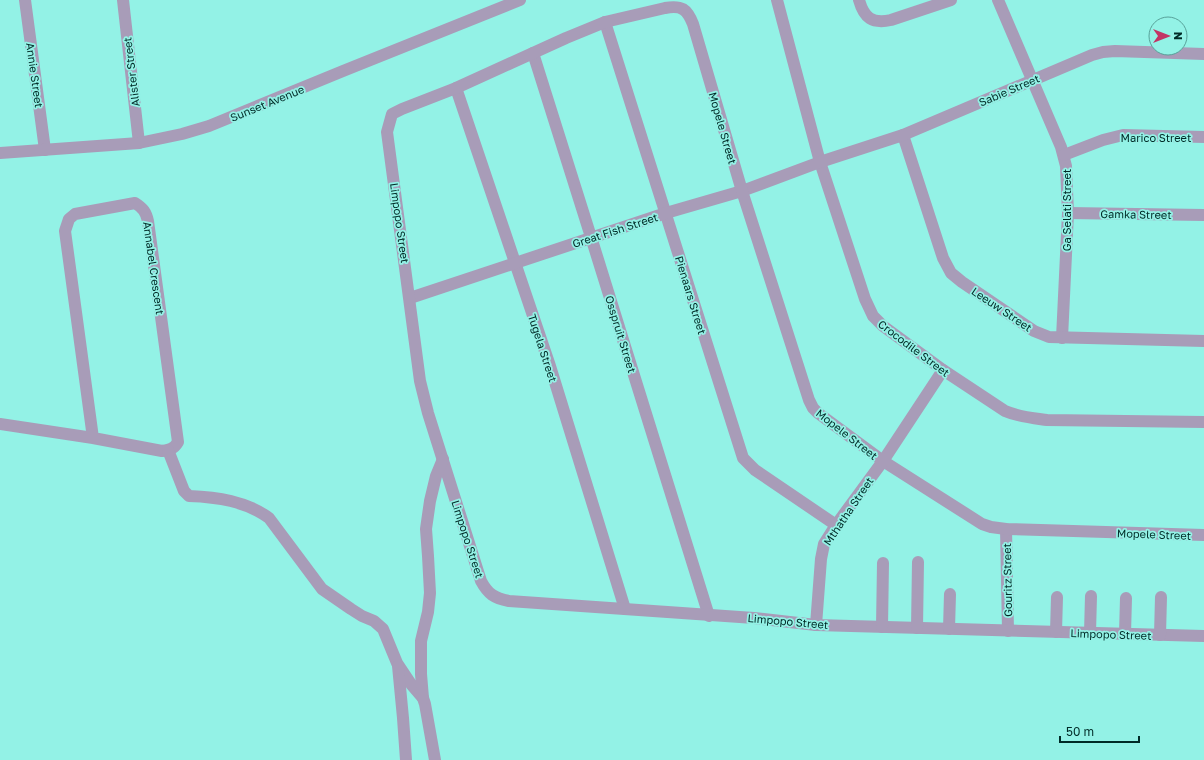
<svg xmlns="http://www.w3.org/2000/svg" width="1204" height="760" viewBox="0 0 1204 760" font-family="'Golos Text',sans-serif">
<rect width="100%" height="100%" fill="#93f2e6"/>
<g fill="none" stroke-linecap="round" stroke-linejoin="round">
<!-- minor -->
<g stroke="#a89cb8" stroke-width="12">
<path d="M25,0l20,150"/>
<path d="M123,0l16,143"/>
<path d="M777,0l43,162 45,137 8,17 10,10 60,44 62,41c14,6 27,7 42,9l157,2"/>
<path d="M859,0c5,18 13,24 32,20l60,-20"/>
<path d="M998,0l63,147 5,19 2,47 -6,125"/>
<path d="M605,22l138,436 12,12 81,55"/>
<path d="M533,53l58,184 118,379"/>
<path d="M456,88l94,278 75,243"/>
<path d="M903,135l40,123 8,15 11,9 72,49 15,6 155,4"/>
<path d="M0,153l139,-10 43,-9 27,-8 134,-55 177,-71"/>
<path d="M1064,155l39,-15 20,-5 81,2"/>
<path d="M1068,213l136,2"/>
<path d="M410,298l256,-85 76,-22 78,-29 83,-27 189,-80 11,-3 12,-1 89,3"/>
<path d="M0,424l93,14 69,13c7,-1 12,-2 16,-9l-30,-221c-2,-9 -5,-13 -13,-18l-60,11 -6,5 -4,12 28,207"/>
<path d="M168,450l16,41 5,5c28,1 57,5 80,22l53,71 29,20 11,7 12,5 9,8 14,34 14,21 12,14 2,6 10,56"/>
<path d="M1006,529l2,102"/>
<path d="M1204,535l-198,-6 -15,-2 -9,-3 -99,-63 -65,-48 -5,-5 -4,-8 -67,-209 -49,-167c-6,-15 -11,-19 -28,-16l-60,14 -39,16 -110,50 -54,21 -10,5 -5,18 33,249 8,32 53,168c7,13 13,17 28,20l245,17 62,7 388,11"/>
<path d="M816,625l5,-66 3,-15 12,-19 47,-64 60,-91"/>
<path d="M882,627l1,-64"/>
<path d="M917,628l1,-66"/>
<path d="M949,629l1,-35"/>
<path d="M1056,632l1,-35"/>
<path d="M1090,633l1,-37"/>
<path d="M1125,634l1,-36"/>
<path d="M1160,635l1,-38"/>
<path d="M398,666l5,52 3,42"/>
<path d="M423,698l-2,-24v-33l7,-29 2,-19 -2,-37 -2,-27 4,-28 6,-25 7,-17"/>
</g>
</g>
<g text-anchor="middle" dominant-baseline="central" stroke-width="3.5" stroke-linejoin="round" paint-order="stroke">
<!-- street labels -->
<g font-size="11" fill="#002b27" stroke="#93f2e6">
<text transform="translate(131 72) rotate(-97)">Alister Street</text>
<text transform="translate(35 75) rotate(82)">Annie Street</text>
<text transform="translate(1009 90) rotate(-23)">Sabie Street</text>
<text transform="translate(267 103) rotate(-22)">Sunset Avenue</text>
<text transform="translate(723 128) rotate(74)">Mopele Street</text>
<text x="1156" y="137">Marico Street</text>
<text transform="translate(1066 210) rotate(-90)">Ga Selati Street</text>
<text transform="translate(1136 214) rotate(1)">Gamka Street</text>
<text transform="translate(400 223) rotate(82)">Limpopo Street</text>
<text transform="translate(615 230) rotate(-18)">Great Fish Street</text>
<text transform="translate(154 268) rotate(82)">Annabel Crescent</text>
<text transform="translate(691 295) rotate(73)">Pienaars Street</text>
<text transform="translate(1002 309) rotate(34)">Leeuw Street</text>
<text transform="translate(621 334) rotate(73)">Osspruit Street</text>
<text transform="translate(543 348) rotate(72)">Tugela Street</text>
<text transform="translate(914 348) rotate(37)">Crocodile Street</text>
<text transform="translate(847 434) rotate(38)">Mopele Street</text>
<text transform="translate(848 511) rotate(-56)">Mthatha Street</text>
<text transform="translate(1154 534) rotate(2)">Mopele Street</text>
<text transform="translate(468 539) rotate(72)">Limpopo Street</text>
<text transform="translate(1007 580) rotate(-91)">Gouritz Street</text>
<text transform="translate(788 621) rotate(5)">Limpopo Street</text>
<text transform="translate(1111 634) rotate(2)">Limpopo Street</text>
</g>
</g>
<!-- north arrow -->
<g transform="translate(1168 36) rotate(90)"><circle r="19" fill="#93f2e6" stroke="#58a29a"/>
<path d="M0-3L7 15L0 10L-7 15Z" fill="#c23565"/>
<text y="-6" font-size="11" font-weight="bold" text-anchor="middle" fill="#002b27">N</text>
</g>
<!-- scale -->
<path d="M1060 736v6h79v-6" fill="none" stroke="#002b27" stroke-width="2"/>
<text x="1066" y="736" font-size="12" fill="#002b27" stroke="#93f2e6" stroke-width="3" paint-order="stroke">50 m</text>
</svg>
